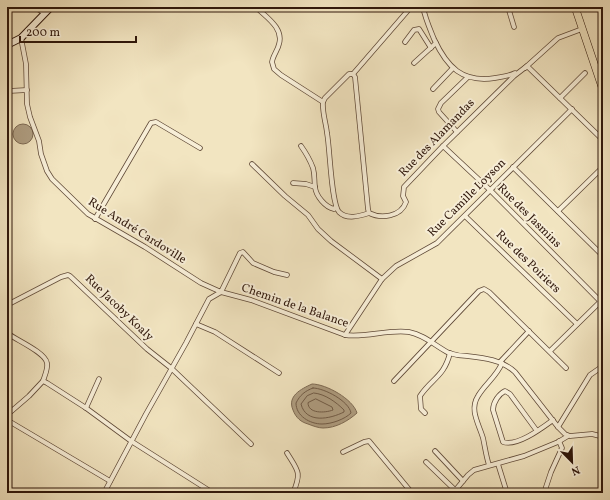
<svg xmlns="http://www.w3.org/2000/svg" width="610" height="500" viewBox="0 0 610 500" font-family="Vollkorn,serif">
<rect width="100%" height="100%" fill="#f2e5c1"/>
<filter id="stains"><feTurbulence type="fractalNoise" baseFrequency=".005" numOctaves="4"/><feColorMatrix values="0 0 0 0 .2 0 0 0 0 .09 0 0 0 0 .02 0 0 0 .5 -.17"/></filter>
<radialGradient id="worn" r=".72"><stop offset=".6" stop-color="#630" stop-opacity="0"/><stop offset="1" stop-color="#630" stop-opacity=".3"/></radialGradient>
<!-- water -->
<g fill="#b09f83" stroke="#7c6953">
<circle cx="23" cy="134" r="10"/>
<path d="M312,384c14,0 41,15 45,29 -9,8 -21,15 -34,15 -4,0 -10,-2 -15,-4 -7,-2 -12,-6 -15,-14 -6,-14 8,-21 19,-26z"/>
</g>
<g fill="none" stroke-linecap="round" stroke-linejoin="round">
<!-- shore -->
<g stroke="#705b47" stroke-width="1">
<path d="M313,388c11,0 36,13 38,25 -6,6 -19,11 -29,11 -12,0 -26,-8 -26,-21 4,-8 9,-12 17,-15z"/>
<path d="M314,393c11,1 22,9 30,17v2c-14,7 -38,12 -43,-8l6,-8z"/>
<path d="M316,399l16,8 1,3c-8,3 -25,4 -25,-7z"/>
</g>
<!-- minor casing -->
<g stroke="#604a38" stroke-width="5.5">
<g id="minor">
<path d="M34,7l11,6"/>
<path d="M256,7c10,10 28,21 23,37 -1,6 -6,11 -7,18l2,7 7,6 42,27"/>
<path d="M423,7c2,11 7,22 11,32 13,28 28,44 61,39 7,-1 14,-2 20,-5"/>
<path d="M508,7l6,20"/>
<path d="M21,38l5,26 1,40 3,13 9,24 2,13 6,17 5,8 36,35 57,33 56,36 20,9 19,-39 3,-1 10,11 21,9 13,3"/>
<path d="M405,42l9,-12 5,-1 12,19"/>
<path d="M414,63l22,-20"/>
<path d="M525,68l2,-2 76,74"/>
<path d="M353,74l58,-67"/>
<path d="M433,89l20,-21"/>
<path d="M7,92l2,-1 18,-1"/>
<path d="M560,98l25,-25"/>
<path d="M457,132l-18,-20 -1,-3 3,-6 27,-26"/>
<path d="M301,146c5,7 9,14 12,22 2,7 1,12 2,19 1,9 10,20 19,22l2,-2"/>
<path d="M443,146l47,44 111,112"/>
<path d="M252,164l33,32 23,19 10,14 13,12 51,38"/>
<path d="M513,167l90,89"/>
<path d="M293,183l13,1 9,3"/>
<path d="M558,211l45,-44"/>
<path d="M369,213c-9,3 -22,7 -30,-1 -8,-9 -9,-64 -12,-79 -1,-10 -5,-21 -4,-31l2,-4 24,-24h4l2,3 13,132 1,4c12,6 32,4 37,-11l-3,-6 1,-9 39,-41 71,-70 13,-10 31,-28 24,-9"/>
<path d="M465,216l112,108"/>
<path d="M95,219l56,-96 5,-1 44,26"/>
<path d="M7,305l54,-28 7,-2 2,1 77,73 24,19 80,76"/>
<path d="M196,324l19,8 64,41"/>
<path d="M7,333c9,7 38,19 40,30 1,6 -2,12 -4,18"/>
<path d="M345,335l37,-56 14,-13 41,-23 135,-134"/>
<path d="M550,351l53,-52"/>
<path d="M500,362l29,-31"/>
<path d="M394,381l85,-90 5,-2 5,3 77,76"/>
<path d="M7,406l5,4"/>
<path d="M86,408l13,-29"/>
<path d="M425,413l-4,-4 -1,-13c12,-18 24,-19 30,-43"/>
<path d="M7,415l22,-19 14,-15 4,2 39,25 45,33 82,52"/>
<path d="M7,420l103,61"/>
<path d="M558,427l32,-52 13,-9"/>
<path d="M537,431l-27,-37 -5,-3c-6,3 -12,11 -12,19l10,32c14,5 39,-14 50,-22"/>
<path d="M435,451l28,30"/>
<path d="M343,452l21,-10 5,-1 43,52"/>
<path d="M287,453c11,18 15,19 6,40"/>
<path d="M426,462l29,28"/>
<path d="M498,464l9,29"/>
<path d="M489,465c-3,-9 -4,-18 -6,-27 -4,-14 -14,-28 -5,-42 7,-12 19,-20 24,-33"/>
<path d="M104,493l42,-79 40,-71 23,-44 12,-7 30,8 94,35c21,3 43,-6 64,-3 16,3 26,14 40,21 6,2 12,3 18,3 18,2 35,4 48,16l43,55 7,7 5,2 22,-2 8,2 3,4"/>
<path d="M453,493l15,-18 6,-5 50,-14 34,-14 10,-6"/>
<path d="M544,493l7,-21 11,-24 -3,-7"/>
</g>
</g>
<!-- secondary casing -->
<g stroke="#2f170b" stroke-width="8">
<path id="secondary" d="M7,45l14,-7 30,-31"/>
</g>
<!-- primary casing -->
<g stroke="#2f170b" stroke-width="8">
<path id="primary" d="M575,7l28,83"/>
</g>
<!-- minor -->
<use href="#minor" stroke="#f7eed7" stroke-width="4"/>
<!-- secondary -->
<use href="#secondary" stroke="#f7eed7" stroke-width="6"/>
<!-- primary -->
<use href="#primary" stroke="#f2e5c1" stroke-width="7"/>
</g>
<g text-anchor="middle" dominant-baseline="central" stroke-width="4" stroke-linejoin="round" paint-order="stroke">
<!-- street labels -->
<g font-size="12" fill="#2f170b" stroke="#f7eed7">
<text transform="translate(437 138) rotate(-46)">Rue des Alamandas</text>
<text transform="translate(467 198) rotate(-45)">Rue Camille Loyson</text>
<text transform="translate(529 216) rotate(45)">Rue des Jasmins</text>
<text transform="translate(137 231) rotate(32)">Rue André Cardoville</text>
<text transform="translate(528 262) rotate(44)">Rue des Poiriers</text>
<text transform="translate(295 306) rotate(19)">Chemin de la Balance</text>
<text transform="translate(119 308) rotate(44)">Rue Jacoby Koaly</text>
</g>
</g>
<!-- margin -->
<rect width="610" height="500" fill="none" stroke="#f2e5c1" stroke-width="24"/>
<rect x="8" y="8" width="594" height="484" fill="none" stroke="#2f170b" stroke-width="2"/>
<rect x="12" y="12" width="586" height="476" fill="none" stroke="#2f170b"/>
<!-- north arrow -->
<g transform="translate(572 462) rotate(157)" stroke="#f7eed7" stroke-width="3" paint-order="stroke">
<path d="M0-3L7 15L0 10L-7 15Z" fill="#2f170b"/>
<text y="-6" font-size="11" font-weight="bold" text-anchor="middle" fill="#2f170b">N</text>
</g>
<!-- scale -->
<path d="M20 36v6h116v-6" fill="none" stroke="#2f170b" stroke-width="2"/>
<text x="26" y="36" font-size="12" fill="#2f170b" stroke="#f7eed7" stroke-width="3" paint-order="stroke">200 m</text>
<rect width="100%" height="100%" filter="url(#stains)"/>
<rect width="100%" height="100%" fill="url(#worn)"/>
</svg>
